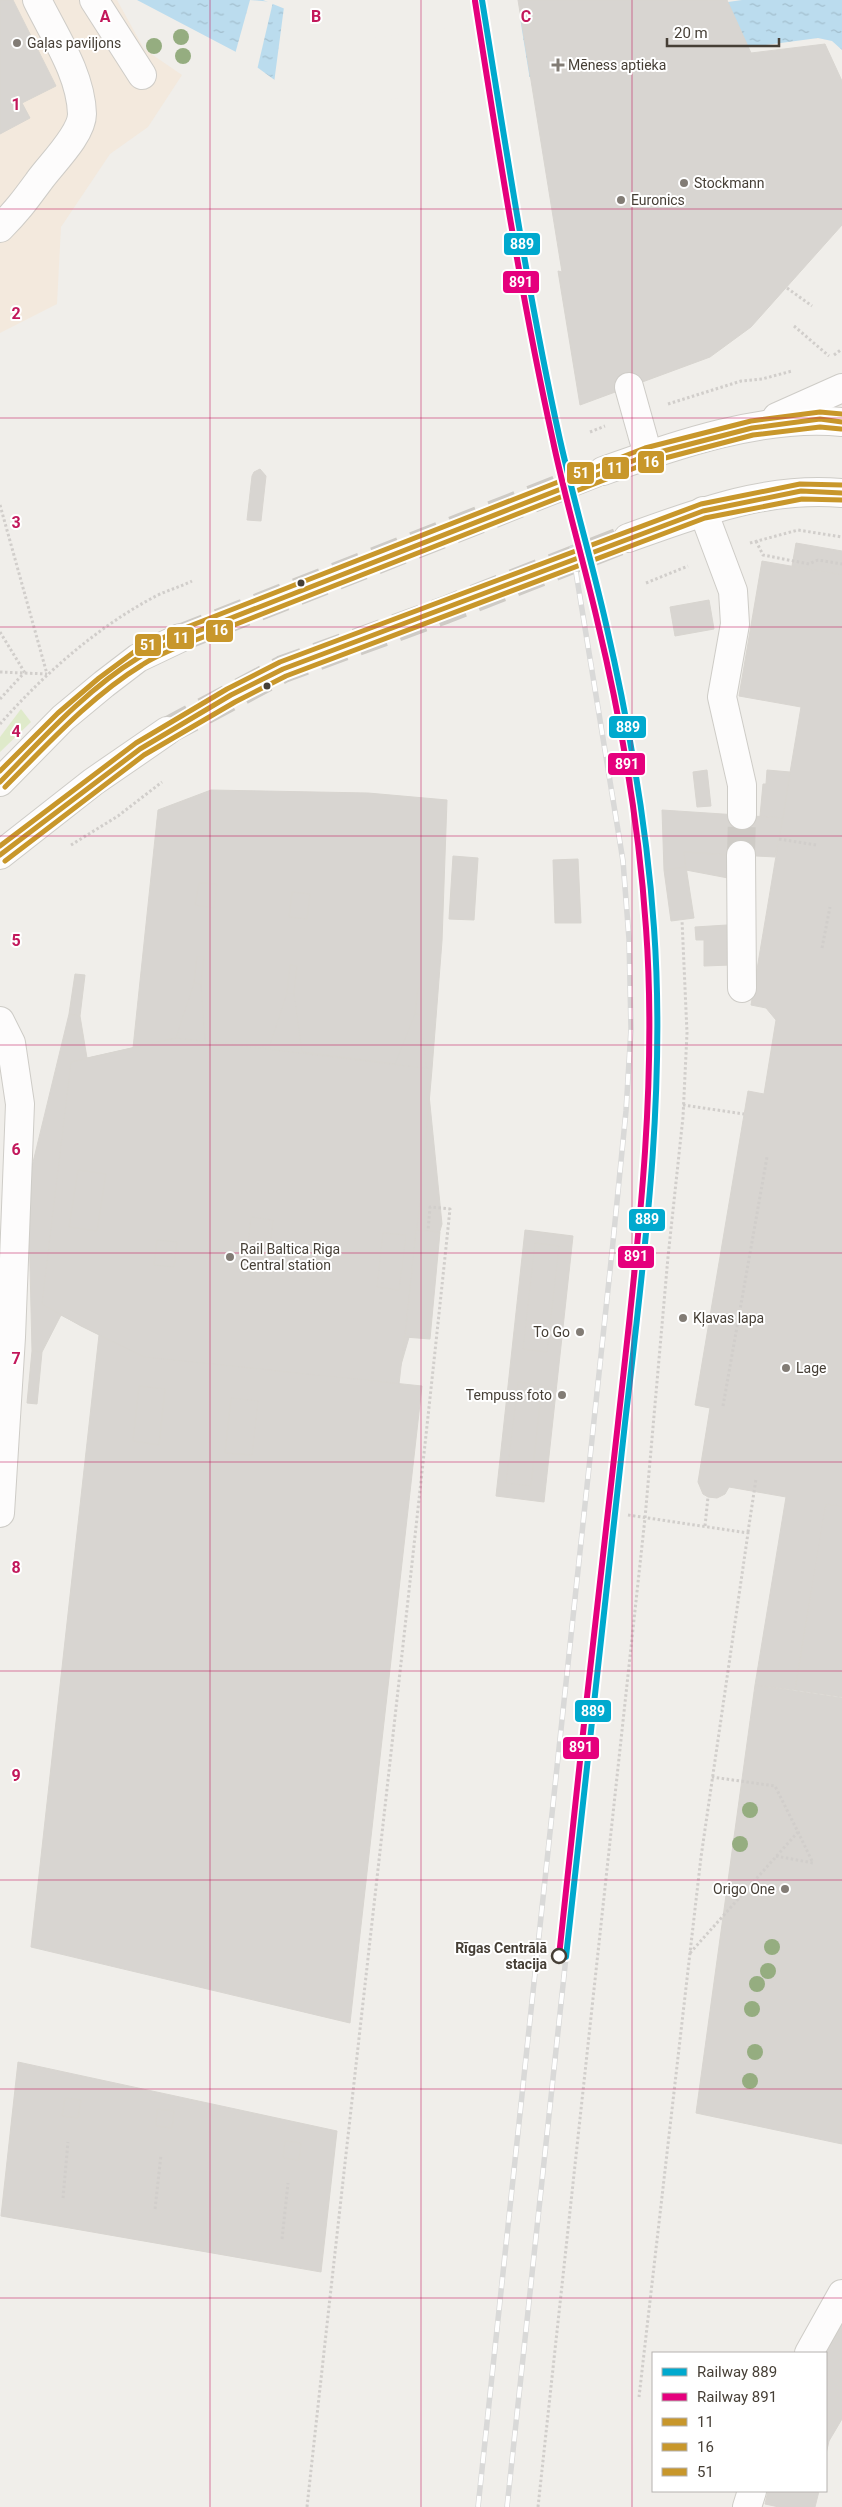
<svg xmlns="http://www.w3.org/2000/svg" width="842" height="2507" viewBox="0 0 842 2507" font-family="Roboto,sans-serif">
<defs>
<pattern id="water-ripples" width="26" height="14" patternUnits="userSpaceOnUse" patternTransform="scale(1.25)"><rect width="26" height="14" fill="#bbdcee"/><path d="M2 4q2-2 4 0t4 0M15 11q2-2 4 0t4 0" fill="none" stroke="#a2becd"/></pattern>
</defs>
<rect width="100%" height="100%" fill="#f0eeea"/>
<!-- commercial -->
<path fill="#f3e9dd" d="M0,0h117l27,49 38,26 -34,52 -38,27 -49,73 -4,77 -57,29z"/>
<!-- grass -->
<path fill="#dfeaca" d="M21,709l10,13 -31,30v-15z"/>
<!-- water -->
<path fill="url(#water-ripples)" d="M137,0h126l101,41 216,-28 111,4 37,-15 14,-2h100v50l-10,-9 -14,-3 -296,40 -206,32 -80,-58z"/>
<!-- pier -->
<g fill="#f0eeea">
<path d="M250,0l23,2 -16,68 -22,-16z"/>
<path d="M284,7l80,32 156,-21 10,62 -158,22 -57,11 -41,-30z"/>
</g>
<!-- building -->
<g fill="#d8d5d1" stroke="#d8d5d0">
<path d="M0,0h13l43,86 -34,17 8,15 -30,16z"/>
<path d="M518,0h209l24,53 74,-9 17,37v144l-91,102 -41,30 -130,48 -22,-134 4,1z"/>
<path d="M260,469l6,7 -5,45 -14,-1 5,-44 2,-4z"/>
<path d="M796,543l46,8v24l-50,-9z"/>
<path d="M762,561l80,14v931l-16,-2 -31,186 -40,-5 31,-188 -57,-10 -4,7 -8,4 -9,-1 -5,-3 -5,-12 12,-74 -15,-3 53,-314 16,3 12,-74 -10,-12 -15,-3 50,-298 -62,-11z"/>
<path d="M709,600l5,29 -39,7 -5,-29z"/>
<path d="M707,770l4,36 -14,1 -4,-35z"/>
<path d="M767,770l23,2 -7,46 -23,-2 3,-32h3z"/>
<path d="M211,790l157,3 79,7 -5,141 -10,128 -256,-31 -43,10 25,-238z"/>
<path d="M662,810l121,8 -8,39 -91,-5 2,15 -22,3z"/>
<path d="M684,852l46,3 -2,23 -42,-8z"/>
<path d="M453,856l25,2 -4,62 -25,-1z"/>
<path d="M578,859l3,64h-26l-2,-63z"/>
<path d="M686,867l8,51 -23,3 -7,-51z"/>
<path d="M199,883l18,1 -3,24 -19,-3z"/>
<path d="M292,892l18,2 -3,25 -18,-2z"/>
<path d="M727,925l3,40 -26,1v-26h-8l-1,-13z"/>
<path d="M197,956h7l-3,28 -7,-1z"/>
<path d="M290,965l7,1 -3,27h-7z"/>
<path d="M75,974l10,1 -5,41 -11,-2z"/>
<path d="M194,983l7,1 4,57 64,7 18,-55h7l8,59 93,12 20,-50 6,1 21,209 -55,189 -6,57 -27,-2 6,-59 -4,-29 -88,-9 -10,30 -27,-3 -1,-31 -58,-6 -7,28 -26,-3 -2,-32 -76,-39 -19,37 -10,-1 -4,-168 41,-169 11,2 7,42 89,-20z"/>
<path d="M418,988l6,1 -3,26 -6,-1z"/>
<path d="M176,1038l256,31 -10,115 -23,200 -255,-27 -63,-31 -39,-22 29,-242z"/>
<path d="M78,1170l28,4 -9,57 -28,-4z"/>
<path d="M251,1217l22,3 -6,54 -22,-2z"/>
<path d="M416,1230l24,2 -10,107 -25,-2z"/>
<path d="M525,1230l48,6 -29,266 -48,-6z"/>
<path d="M383,1233l23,2 -7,55 -22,-3z"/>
<path d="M157,1240l20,2 -3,25 -20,-2z"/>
<path d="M535,1243l24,3 -12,106 -24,-3z"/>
<path d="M99,1335l45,22 278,29 -72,637 -319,-76z"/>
<path d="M32,1351l10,1 -5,52 -10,-1z"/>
<path d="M518,1382l24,3 -11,101 -25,-3z"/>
<path d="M139,1386l26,3 -6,56 -26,-4z"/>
<path d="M231,1398l27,3 -6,54 -27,-2z"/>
<path d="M826,1504l16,2v191l-47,-7z"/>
<path d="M755,1685l87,13v446l-146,-31z"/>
<path d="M18,2062l319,69 -16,141 -320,-56z"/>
<path d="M65,2098l16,2 -3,18 -16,-2z"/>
<path d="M157,2109l17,2 -2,17 -16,-2z"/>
<path d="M285,2141l16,2 -2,17 -16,-2z"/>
<path d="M842,2324v95l-13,22 -3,13 -1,-101z"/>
<path d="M768,2491h51l-4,16h-36l-14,-3z"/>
</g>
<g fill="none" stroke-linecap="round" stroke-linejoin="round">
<!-- minor-tunnel -->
<g stroke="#cecbc6" stroke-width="28" stroke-dasharray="28 14" stroke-linecap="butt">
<path d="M180,638l423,-167"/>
<path d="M167,731l116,-62 162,-59 183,-72"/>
<path d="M741,855l1,-40"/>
</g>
<!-- minor casing -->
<g stroke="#ceccc7" stroke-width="30">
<g id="minor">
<path d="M94,0l48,75"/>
<path d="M0,228c17,-17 25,-28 39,-47 11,-16 43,-46 43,-67 -1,-40 -28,-79 -45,-114"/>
<path d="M629,387l19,68"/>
<path d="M777,417l65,-29"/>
<path d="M603,471c72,-26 162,-57 239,-49"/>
<path d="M703,511l30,80 2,33 -13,73 20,88v30"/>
<path d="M628,538c69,-25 140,-52 214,-45"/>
<path d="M0,782l63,-64 41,-34 34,-26 42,-20"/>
<path d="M0,855l93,-73 74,-51"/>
<path d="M741,855l1,133"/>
<path d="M0,1021l11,22 9,61 -9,233 -11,176"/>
<path d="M809,2353l33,-59"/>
<path d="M747,2507l5,-16"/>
</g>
</g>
<!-- path -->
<g stroke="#d1cecb" stroke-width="3" stroke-dasharray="2.5 2.5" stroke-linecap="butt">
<path d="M787,288l25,18"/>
<path d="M794,326l35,30"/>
<path d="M834,355l8,-6"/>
<path d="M668,404l73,-23 21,-2 30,-8"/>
<path d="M590,432l15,-6"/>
<path d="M0,505l47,169"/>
<path d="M756,541l7,14 46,9 9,-4 24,4"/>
<path d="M750,543l48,-13 44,7"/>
<path d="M646,583l42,-17"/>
<path d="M0,632l25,41"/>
<path d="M0,672l47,2"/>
<path d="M0,699l24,-26"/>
<path d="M0,724c44,-50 97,-97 156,-128 12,-6 24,-9 36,-15"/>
<path d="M779,839l37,6"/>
<path d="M71,845l47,-29 44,-34"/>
<path d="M822,948l8,-41"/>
<path d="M683,1105l61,9"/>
<path d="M723,1406l44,-249"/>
<path d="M628,1515l120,18 -47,324 -62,540"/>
<path d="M705,1526l3,-29"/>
<path d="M748,1532l8,-53"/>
<path d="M776,1856l37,7 -15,-31"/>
<path d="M690,1953l108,-121 -23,-46 -63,-9"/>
<path d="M63,2198l5,-56"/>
<path d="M155,2209l6,-54"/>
<path d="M282,2239l6,-56"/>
<path d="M307,2507c47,-433 98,-865 143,-1298l-20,-2 -2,24"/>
<path d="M538,2507l107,-989 23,-261 15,-140 4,-84 -5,-113"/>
</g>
<!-- minor -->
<use href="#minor" stroke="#fdfcfc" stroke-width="28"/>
<!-- rail casing -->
<g stroke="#d9d9d8" stroke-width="5.5">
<g id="rail">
<path d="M478,2507l134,-1255 14,-141 5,-82 -2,-90 -6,-78 -51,-313"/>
<path d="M507,2507l59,-550"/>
</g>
</g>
<!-- rail -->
<use href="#rail" stroke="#fff" stroke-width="4" stroke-dasharray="11" stroke-linecap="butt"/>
<!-- bus-1 casing -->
<g stroke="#fff" stroke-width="9">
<g id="bus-1">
<path d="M0,782c42,-43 87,-93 138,-124 13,-8 28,-13 42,-20l468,-183 104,-27 68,-9 22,3"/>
<path d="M0,855l140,-106 91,-54 52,-26 420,-158 98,-20 41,2"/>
</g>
</g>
<!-- bus-2 casing -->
<g stroke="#fff" stroke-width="9">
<g id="bus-2">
<path d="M5,787c43,-43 85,-90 137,-122 12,-8 27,-14 41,-20l467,-183 103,-27 67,-8 21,2"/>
<path d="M5,861l139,-106 91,-53 51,-26 419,-158 97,-19 40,1"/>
</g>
</g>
<!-- bus-3 casing -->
<g stroke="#fff" stroke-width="9">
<g id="bus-3">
<path d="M0,771l58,-58 41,-35 35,-26 43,-21 468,-183 106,-27 69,-9 22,2"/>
<path d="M0,846l136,-103 91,-54 53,-27 421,-158 99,-20 42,1"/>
</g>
</g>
<!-- bus-1 -->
<use href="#bus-1" stroke="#c8972b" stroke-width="5"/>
<!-- bus-2 -->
<use href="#bus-2" stroke="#c8972b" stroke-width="5"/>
<!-- bus-3 -->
<use href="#bus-3" stroke="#c8972b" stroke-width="5"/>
<!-- rail-1 casing -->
<g stroke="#fff" stroke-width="10">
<path id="rail-1" d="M482,0c24,147 46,295 78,440 14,62 32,122 46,184 23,100 41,202 48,304 12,166 -10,331 -29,495 -20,178 -39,356 -59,534"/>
</g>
<!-- rail-2 casing -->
<g stroke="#fff" stroke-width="10">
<path id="rail-2" d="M475,1c23,147 46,295 78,440 13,62 31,122 45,183 24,100 41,202 48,304 12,166 -10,331 -28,495 -21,178 -40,355 -59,533"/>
</g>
<!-- rail-1 -->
<use href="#rail-1" stroke="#00a9ce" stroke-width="6"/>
<!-- rail-2 -->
<use href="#rail-2" stroke="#e5007d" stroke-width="6"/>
</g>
<!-- trees -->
<g fill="#95ad80">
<circle cx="181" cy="37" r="8"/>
<circle cx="154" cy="46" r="8"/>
<circle cx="183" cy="56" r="8"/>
<circle cx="750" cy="1810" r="8"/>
<circle cx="740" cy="1844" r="8"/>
<circle cx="772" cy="1947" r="8"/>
<circle cx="768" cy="1971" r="8"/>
<circle cx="757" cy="1984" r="8"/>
<circle cx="752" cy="2009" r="8"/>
<circle cx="755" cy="2052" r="8"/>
<circle cx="750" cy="2081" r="8"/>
</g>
<!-- grid -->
<path fill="none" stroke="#c2185b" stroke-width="1" stroke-opacity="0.55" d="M210,0v2507M421,0v2507M632,0v2507M0,209h842M0,418h842M0,627h842M0,836h842M0,1045h842M0,1253h842M0,1462h842M0,1671h842M0,1880h842M0,2089h842M0,2298h842"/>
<!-- markers -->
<g fill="#827c75" stroke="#fff" stroke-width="2">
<circle cx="17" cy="43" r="5"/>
<path d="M555.5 57.5h5v5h5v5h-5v5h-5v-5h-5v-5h5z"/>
<circle cx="684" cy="183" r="5"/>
<circle cx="621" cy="200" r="5"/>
<circle cx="230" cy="1257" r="5"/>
<circle cx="683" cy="1318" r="5"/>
<circle cx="580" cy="1332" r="5"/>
<circle cx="786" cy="1368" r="5"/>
<circle cx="562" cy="1395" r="5"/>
<circle cx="785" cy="1889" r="5"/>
</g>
<g fill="#463f36" stroke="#fff" stroke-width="2">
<circle cx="301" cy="583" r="4.5"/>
<circle cx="267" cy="686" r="4.5"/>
</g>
<circle fill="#fff" stroke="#463f36" stroke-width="2.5" cx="559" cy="1956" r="7"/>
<g text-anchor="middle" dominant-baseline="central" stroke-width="4" stroke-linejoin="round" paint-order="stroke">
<!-- poi labels -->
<g font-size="14" fill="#463f36" stroke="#fff" text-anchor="start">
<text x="27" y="43">Gaļas paviljons</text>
<text x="568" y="65">Mēness aptieka</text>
<text x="694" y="183">Stockmann</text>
<text x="631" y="200">Euronics</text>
<text x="240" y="1249">Rail Baltica Riga<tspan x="240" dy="16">Central station</tspan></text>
<text x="693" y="1318">Kļavas lapa</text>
<text x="570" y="1332" text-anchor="end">To Go</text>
<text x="796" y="1368">Lage</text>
<text x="552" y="1395" text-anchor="end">Tempuss foto</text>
<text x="775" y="1889" text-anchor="end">Origo One</text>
</g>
<!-- stop labels -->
<g font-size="14" font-weight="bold" fill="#463f36" stroke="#fff" text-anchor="end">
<text x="547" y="1948">Rīgas Centrālā<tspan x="547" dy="16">stacija</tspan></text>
</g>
</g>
<g font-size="16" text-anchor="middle" font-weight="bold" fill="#c2185b" stroke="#fff" stroke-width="4" stroke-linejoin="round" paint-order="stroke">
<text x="105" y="22">A</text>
<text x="316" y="22">B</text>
<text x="526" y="22">C</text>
<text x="16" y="110">1</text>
<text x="16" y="319">2</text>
<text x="16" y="528">3</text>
<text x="16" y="737">4</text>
<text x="16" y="946">5</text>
<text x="16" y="1155">6</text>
<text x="16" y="1364">7</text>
<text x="16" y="1573">8</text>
<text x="16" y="1781">9</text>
</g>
<g stroke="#fff" stroke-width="2">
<rect x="503" y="232" width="38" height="24" rx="5" fill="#00a9ce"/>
<rect x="502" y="270" width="38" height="24" rx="5" fill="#e5007d"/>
<rect x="637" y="450" width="28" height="24" rx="5" fill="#c8972b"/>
<rect x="601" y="456" width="29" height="24" rx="5" fill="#c8972b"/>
<rect x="566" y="461" width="29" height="24" rx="5" fill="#c8972b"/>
<rect x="205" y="619" width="29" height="24" rx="5" fill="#c8972b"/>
<rect x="166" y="626" width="29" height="24" rx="5" fill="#c8972b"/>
<rect x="134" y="633" width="28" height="24" rx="5" fill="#c8972b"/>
<rect x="608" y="715" width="39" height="24" rx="5" fill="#00a9ce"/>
<rect x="607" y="752" width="39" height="24" rx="5" fill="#e5007d"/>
<rect x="628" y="1208" width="38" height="24" rx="5" fill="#00a9ce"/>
<rect x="617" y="1245" width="38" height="24" rx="5" fill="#e5007d"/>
<rect x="574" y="1699" width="38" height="24" rx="5" fill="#00a9ce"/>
<rect x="562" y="1736" width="38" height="24" rx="5" fill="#e5007d"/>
</g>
<g font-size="14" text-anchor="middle" font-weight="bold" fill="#fff">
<text x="522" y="249">889</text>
<text x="521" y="287">891</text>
<text x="651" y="467">16</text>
<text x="615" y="473">11</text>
<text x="581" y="478">51</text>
<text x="220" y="635">16</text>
<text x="181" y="643">11</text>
<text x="148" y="650">51</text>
<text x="628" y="732">889</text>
<text x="627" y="769">891</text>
<text x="647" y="1224">889</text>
<text x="636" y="1261">891</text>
<text x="593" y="1716">889</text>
<text x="581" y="1752">891</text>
</g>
<!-- legend -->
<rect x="652" y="2352" width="175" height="140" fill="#ffffff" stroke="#b5b2af"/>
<rect x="662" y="2368" width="25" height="8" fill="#00a9ce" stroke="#b5b2af"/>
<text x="697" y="2377" font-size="15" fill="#463f36">Railway 889</text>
<rect x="662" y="2393" width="25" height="8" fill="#e5007d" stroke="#b5b2af"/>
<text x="697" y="2402" font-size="15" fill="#463f36">Railway 891</text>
<rect x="662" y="2418" width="25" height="8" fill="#c8972b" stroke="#b5b2af"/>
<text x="697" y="2427" font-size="15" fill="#463f36">11</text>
<rect x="662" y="2443" width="25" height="8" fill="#c8972b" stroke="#b5b2af"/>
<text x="697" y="2452" font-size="15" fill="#463f36">16</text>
<rect x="662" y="2468" width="25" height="8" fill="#c8972b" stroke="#b5b2af"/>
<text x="697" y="2477" font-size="15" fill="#463f36">51</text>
<!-- scale -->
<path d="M667 38v8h112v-8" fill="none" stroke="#463f36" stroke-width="2.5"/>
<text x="674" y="38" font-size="15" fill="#463f36" stroke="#ffffff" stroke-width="4" paint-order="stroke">20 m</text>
</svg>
